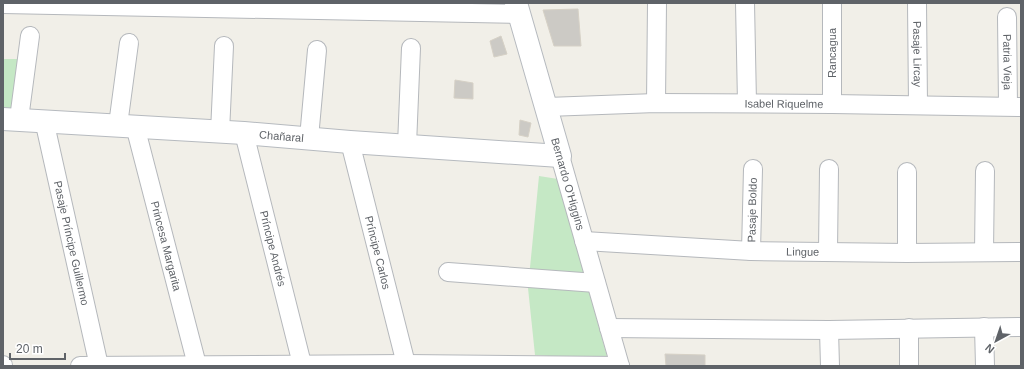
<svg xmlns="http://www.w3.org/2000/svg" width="1024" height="369" viewBox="0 0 1024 369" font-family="Arial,sans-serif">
<rect width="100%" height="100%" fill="#f1efe8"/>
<!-- green -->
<g fill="#c5e8c5">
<path d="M3,59h18l-6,53 -12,-1z"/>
<path d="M539,176l19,3 50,181 -73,-5 -7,-67z"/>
</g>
<!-- building -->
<g fill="#cccac5" stroke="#d6d1c6">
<path d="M578,9l3,37h-27l-11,-36z"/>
<path d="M501,36l6,18 -13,3 -4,-16z"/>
<path d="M455,80l18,3v16l-19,-1z"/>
<path d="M520,120l11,3 -3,14 -9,-2z"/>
<path d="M665,354l40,1v11h-39z"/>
</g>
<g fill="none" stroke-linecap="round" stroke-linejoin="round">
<!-- street casing -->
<g stroke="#b5b8bc" stroke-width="20">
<g id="street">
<path d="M745,3l2,100"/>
<path d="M832,3v101"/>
<path id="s1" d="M917,3l1,102"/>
<path d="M3,4l516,10"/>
<path id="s2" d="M1007,17l1,89"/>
<path d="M656,103l1,-100"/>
<path id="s3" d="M547,107l109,-4 176,1 189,3"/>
<path d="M19,119l11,-83"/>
<path id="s4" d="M44,120l55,246"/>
<path d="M118,125l11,-82"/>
<path id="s5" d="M135,126l62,239"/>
<path d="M220,132l4,-86"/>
<path id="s6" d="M244,133l58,231"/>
<path d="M309,138l8,-88"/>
<path id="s7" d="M350,142l56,222"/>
<path d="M407,145l4,-97"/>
<path d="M560,156l60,210"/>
<path id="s8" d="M584,241l167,10 156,2 114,-1"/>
<path id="s9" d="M751,251l2,-82"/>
<path d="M828,251l1,-82"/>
<path d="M984,252l1,-81"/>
<path d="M907,253v-81"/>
<path d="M448,272l148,11"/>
<path d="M984,327l1,39"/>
<path d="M609,328l220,2 192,-3"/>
<path d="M829,330l1,36"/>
<path d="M3,365v1"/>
<path d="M80,366l326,-2 214,2"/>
<path d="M909,366v-38"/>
</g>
</g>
<!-- secondary casing -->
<g stroke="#b6babf" stroke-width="24">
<g id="secondary">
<path id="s10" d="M3,119l241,14 106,9 210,14 -44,-153"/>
</g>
</g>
<!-- street -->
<use href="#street" stroke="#fff" stroke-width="18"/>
<!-- secondary -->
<use href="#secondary" stroke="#fff" stroke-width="22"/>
</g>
<g text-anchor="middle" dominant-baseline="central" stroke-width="3.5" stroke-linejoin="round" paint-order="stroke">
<!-- street labels -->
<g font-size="11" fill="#5f6368" stroke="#fff">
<text transform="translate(832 53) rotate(-90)">Rancagua</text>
<text stroke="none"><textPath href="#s1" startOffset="51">Pasaje Lircay</textPath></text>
<text stroke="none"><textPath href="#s2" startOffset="45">Patria Vieja</textPath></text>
<text stroke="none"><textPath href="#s3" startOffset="237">Isabel Riquelme</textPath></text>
<text stroke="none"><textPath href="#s10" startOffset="279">Chañaral</textPath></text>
<text transform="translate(568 184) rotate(74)">Bernardo O'Higgins</text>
<text stroke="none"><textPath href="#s9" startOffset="41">Pasaje Boldo</textPath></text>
<text stroke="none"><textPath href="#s4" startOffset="126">Pasaje Príncipe Guillermo</textPath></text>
<text stroke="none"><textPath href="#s5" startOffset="124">Princesa Margarita</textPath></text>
<text stroke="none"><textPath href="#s6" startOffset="119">Príncipe Andrés</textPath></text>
<text stroke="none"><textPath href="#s8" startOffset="219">Lingue</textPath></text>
<text stroke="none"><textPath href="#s7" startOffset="114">Príncipe Carlos</textPath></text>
</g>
</g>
<!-- border -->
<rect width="1024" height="369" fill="none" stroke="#5f6368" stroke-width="8"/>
<!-- north arrow -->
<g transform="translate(996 341) rotate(220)" stroke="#ffffff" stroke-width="3" paint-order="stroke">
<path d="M0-3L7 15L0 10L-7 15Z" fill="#5f6368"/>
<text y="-6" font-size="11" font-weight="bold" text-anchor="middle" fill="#5f6368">N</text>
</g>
<!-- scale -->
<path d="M10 353v6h55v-6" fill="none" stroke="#5f6368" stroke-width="2"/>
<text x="16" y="353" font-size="12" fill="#5f6368" stroke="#ffffff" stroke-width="3" paint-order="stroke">20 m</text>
</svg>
